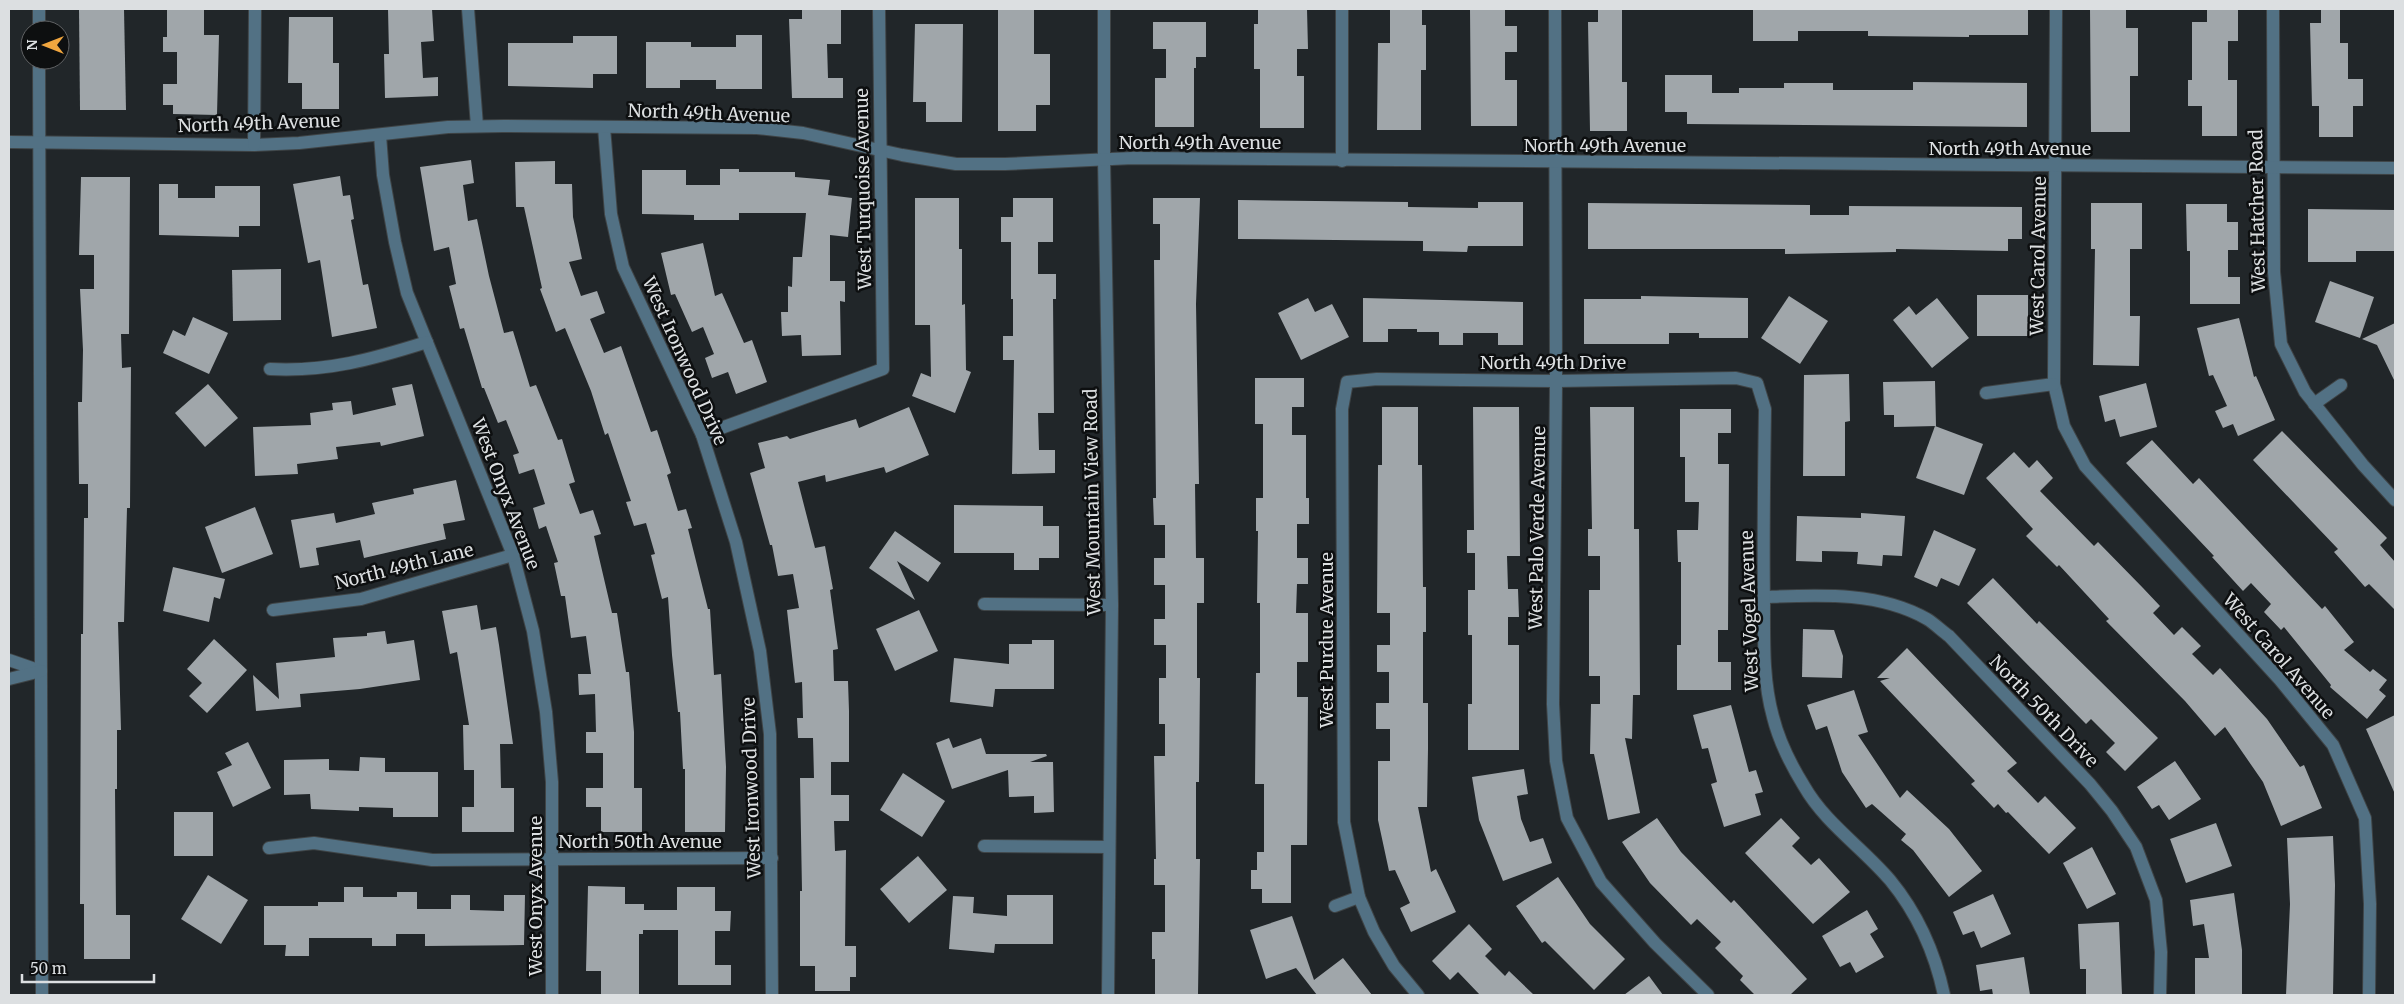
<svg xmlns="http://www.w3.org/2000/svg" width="2404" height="1004" viewBox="0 0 2404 1004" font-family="Merriweather,serif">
<rect width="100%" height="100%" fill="#212629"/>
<!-- building -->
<g fill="#a0a6aa">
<path d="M79,9h45l2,101h-46z"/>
<path d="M167,9h37v26h15l-2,80 -44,-1v-9h-10v-21h14v-32h-14v-15h4z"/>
<path d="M388,9h44l2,32 -13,1 2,36 15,-1v19l-53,2 -1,-44h5z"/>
<path d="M802,9h39v35h-14l1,34h15v20h-51l-3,-79h13z"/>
<path d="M998,9h36v45h16v51h-14v26h-38z"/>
<path d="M1258,9h49l1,40h-11v27h7v52h-44v-59h-6v-45h4z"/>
<path d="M1390,9h32v16h4v45h-5v60h-44l1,-87h12z"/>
<path d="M1470,9h35v17h12v26h-12v28h12v46h-46z"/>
<path d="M1598,9h24v73h5v49h-37l-2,-109h10z"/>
<path d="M1753,9h275v26h-59v2l-101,-1v-5h-70v10h-45z"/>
<path d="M2090,9h36v19h12v48h-8v56h-39z"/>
<path d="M2207,9h31v32h-10v39h9v56h-35v-30h-14v-26h4v-58h15z"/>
<path d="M2321,9h19v34h8v36h15v27h-10v31h-34v-31h-7l-2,-83h11z"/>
<path d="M289,17h44v46h6v46h-37v-26h-14z"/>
<path d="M1153,22h53v35h-10v11h-2v59h-39v-49h11v-29h-13z"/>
<path d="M915,24h48l-1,98h-36v-20h-13z"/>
<path d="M736,35h26v54h-46v-9h-36v8h-34v-46h45v5h45z"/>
<path d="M573,36h44v38h-24v14l-85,-2v-43h65z"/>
<path d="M1665,75h47v18h27v-5h45v-5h49v7h80v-8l114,1v44l-340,-3v-12h-22z"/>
<path d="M471,160l3,23 -11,2 5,36 9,-2 12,57 15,57 9,-2 17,56 6,-2 22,55 4,-1 13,43 -6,2 11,30 13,-4 8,24 -7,2 18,77h5l9,59h3l5,60v56h8v44h-41v-25h-15v-19h17v-35h-17v-21h10l-1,-38 -16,1 -1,-21h13l-5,-38 -15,2 -6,-42h-4l-7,-33 4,-1 -12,-36 -7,3 -6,-21 12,-4 -11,-35 -15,5 -6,-19 6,-2 -13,-33 -8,3 -14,-35h-2l-18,-60 -4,1 -11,-43 7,-2 -7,-37 -15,4 -14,-84z"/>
<path d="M555,161v23h17l1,33 9,42 -13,3 12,34 16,-5 8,22 -15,6 14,34 17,-7 30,86 6,-2 14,43 -4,2 11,36 8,-2 6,19 -4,1 20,80h2l4,66 7,-1 5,93 -1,65h-40v-63h-2l-3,-57h-2l-6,-57 -4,-58 -6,2 -11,-44 4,-1 -9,-31 -12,3 -8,-24 5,-1 -23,-68 -3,2 -14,-44 -26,-63 -9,4 -16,-43 2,-1 -18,-81h-8l-1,-45z"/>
<path d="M720,169h19v3h56v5l35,3 -2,15 24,3 -4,39 -18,-2v46h15v21l-5,-1 1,54 -39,1 -1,-21 -19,1 -1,-24h7v-26l4,1 1,-30h9l4,-44h-67v7h-45v-5l-52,-1v-44h44v15h34z"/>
<path d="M340,176l3,20 7,-1 4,24 -3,1 12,65 5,-1 9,44 -45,9 -12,-77 -12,3 -15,-79z"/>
<path d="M81,177h49l-1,157h-8l1,34 9,-1 -1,141h-3l-3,114h-6l3,108h-4v59h-2l1,126h14v44h-46v-55h-4l1,-270h2l1,-116h4v-34h-9l-1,-82h4l1,-52 -3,-61h14v-34h-15z"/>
<path d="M159,184h19v14h37v-12h45v40h-21v11l-80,-2z"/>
<path d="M915,198h44v51h3v56l3,-1 1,66 5,2 -16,41 -43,-17 9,-23 10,4 -1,-52h-15z"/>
<path d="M1013,198h40v44h-15v32h18v25h-3l1,114h-16l1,37h16v23l-43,1 2,-114h-11v-24h10v-37h-2v-57h-10v-25h12z"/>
<path d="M1153,198h47l-4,106 3,180h-4l1,74h8v45h-7v75h3l-1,104h-3v77h4l-2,136h-43v-36h-3v-27h13v-47h-11v-26h2l-2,-103h11v-32h-6v-46h7v-33h-12v-26h11v-34h-11v-27h11v-33h-11l-1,-27h3l-2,-238h6v-36h-7z"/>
<path d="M1238,200l170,2v5l70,1v-6h45v44h-55l-1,6 -44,-1v-10l-185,-2z"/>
<path d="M1588,203l222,2v10h39v-9l173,1v32h-14v12l-112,-2v3l-111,2v-5h-197z"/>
<path d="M2091,203h51v46h-12v67h10l-1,50 -46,-1 2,-116h-4z"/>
<path d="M2186,204h41v18h11v28h-10v27h12v27h-50v-53h-3z"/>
<path d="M2308,209l87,1v41h-39v11h-48z"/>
<path d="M703,243l12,53 7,-3 22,50 8,-3 15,42 -31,12 -8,-22 -16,6 -7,-20 9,-4 -11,-27 -11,5 -17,-38 -4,1 -10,-42z"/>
<path d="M281,269v51l-48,1 -1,-51z"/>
<path d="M2330,281l44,16 -14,41 -45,-16z"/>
<rect x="1977" y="295" width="51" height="41"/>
<path d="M1641,296l107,2v40h-49v-5h-30v11h-85v-45h57z"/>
<path d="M1789,296l39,25 -28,43 -39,-26z"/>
<path d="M1308,298l7,14 17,-8 17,33 -48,23 -23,-47z"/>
<path d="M1363,298l160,4v43h-25v-12h-35v12h-24v-13h-22v-3h-29v13h-25z"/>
<path d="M1937,298l32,40 -37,30 -39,-48 16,-14 7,9z"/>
<path d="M193,317l35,16 -19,41 -46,-21 10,-23 12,6z"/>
<path d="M2239,318l15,59 2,-1 19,44 -37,16 -5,-12 -10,4 -8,-17 12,-5 -14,-31 -4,1 -12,-48z"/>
<path d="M2395,323v59l-18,-37 -15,-6z"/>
<path d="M1849,374l1,47 -5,1v54h-42l1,-101z"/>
<path d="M1255,378h49v29h-12v28h14v63h3v26h-12v34h11v26h-11l-1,29h12v49h-11v35h11l-1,148h-16v58h-29v-14h-11v-19h6v-18h7v-68h-9l1,-111h4v-70h-3l1,-72h-2v-33h7v-74h-8z"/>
<path d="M1935,381l1,45 -42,1v-12h-10l-1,-33z"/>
<path d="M2146,383l11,44 -37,10 -5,-18 -10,3 -6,-26z"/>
<path d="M208,384l30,34 -33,29 -30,-34z"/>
<path d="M412,384l12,52 -43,10 -1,-4 -44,5 2,12 -41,5 1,10 -43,2 -2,-49 58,-2 -1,-12 23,-3 -1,-7 19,-2 2,14 43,-10 -4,-17z"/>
<path d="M909,407l20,48 -43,18 -2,-6 -58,15 -1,-7 -27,7 17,66 10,-2 8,43 -3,1 8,59 -5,1 1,31h14l1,30v51h-18v33h18v26h-15l1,30 11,-1 -1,96h11v31h-6v14h-35v-25h-15v-75h2l-2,-113h14l-1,-40h-15l-1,-20h6l-1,-36 -7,1 -8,-73 12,-2 -6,-34 -15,2 -6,-31h-2l-20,-72 15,-5 -7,-25 29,-7 3,3 66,-20 3,9z"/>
<path d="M1382,407h36v58h4l1,122h3v45h-3v71h5v46l-1,58h-9l13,65 5,-3 20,43 -45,20 -11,-24 10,-5 -15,-33 -6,1 -11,-51v-59h12v-32h-14v-26h13v-31h-12v-27h13v-32h-13l1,-148h4z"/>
<path d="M1473,407h46l1,149h-13l1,33h10l1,28h-11v28h11v105h-51v-46h4v-69h-4v-45h7v-37h-8v-23h7z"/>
<path d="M1590,407h44v122h5l1,166h-7l-1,44 -7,-1 15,75 -32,7 -14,-66h-4l1,-50h9v-28h-11v-86h11v-34h-12v-27h4z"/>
<path d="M1680,409h51v24h-13v31h11l-1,166h-10v32h13v28h-54v-45h4v-83h-3l-1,-32h21l1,-28h-14v-45h-5z"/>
<path d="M1935,426l48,18 -19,51 -48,-17z"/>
<path d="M2282,431l105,107 -7,7 15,17v48l-26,-26 -4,3 -31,-35 4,-3 -85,-89z"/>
<path d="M2152,440l41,44 6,-6 123,131 3,-3 29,36 -10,8 26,22 3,-3 14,11 -8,10 7,6 -19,23 -37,-32 1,-2 -47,-58 -3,3 -17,-18 7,-8 -20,-21 -8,8 -31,-34 2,-1 -88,-93z"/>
<path d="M2014,452l15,16 8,-8 16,18 -13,13 54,55 4,-4 45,46 17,18 -7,7 21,22 8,-8 19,19 -9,8 21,21 7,-7 47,51 33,48 4,-2 18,43 -41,18 -18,-44 -38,-55 -10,9 -30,-35 -79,-80 3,-2 -50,-54 -2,2 -31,-31 7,-7 -47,-51z"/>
<path d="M456,480l9,40 -22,4 3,15 -82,19 -4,-18 -44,8 3,17 -19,3 -9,-48 43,-7 2,10 39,-9 -3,-11 42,-9 -1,-5z"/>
<path d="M954,505l89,1v20h16v32h-20v12h-25v-17h-60z"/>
<path d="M255,507l18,47 -51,19 -17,-46z"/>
<path d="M1861,513l44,3 -3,40 -19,-1 -1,11 -25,-2 1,-12 -36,-1v11l-26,-1 1,-45 64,2z"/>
<path d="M1934,530l42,19 -17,37 -18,-8 -4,9 -23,-10z"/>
<path d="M895,531l46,32 -13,19 -31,-21 18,39 -46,-32z"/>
<path d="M173,567l52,12 -5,20 -6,-2 -5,25 -46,-11z"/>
<path d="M1993,578l44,46 2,-3 119,117 -33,33 -19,-19 9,-9 -24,-24 -5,5 -119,-121z"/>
<path d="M477,605l4,25 15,-3 3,18 14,99h-13l1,44h13v44h-52v-25h12v-37h-10l-1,-45h6l-12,-73 -7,2 -8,-43z"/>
<path d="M919,610l19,41 -43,20 -19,-42z"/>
<path d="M1803,629l31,1 9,26 -1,22 -40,-1z"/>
<path d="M385,631l2,13 27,-4 6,40 -60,9 -60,5 1,13 -45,4 -3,-36 26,24 -3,-36 59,-6 -2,-19 34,-2v-3z"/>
<path d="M214,639l33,31 -40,43 -18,-17 13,-13 -15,-14z"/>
<path d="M1032,640h22v49h-59l-2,18 -43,-5 4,-44 55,6v-20h23z"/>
<path d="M1907,648l110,115 -10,8 31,32 7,-7 31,32 -27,26 -41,-42 -2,1 -8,-9 -4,4 -23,-24 4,-3 -95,-100 10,-3h-13z"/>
<path d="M1854,690l14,42 -10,3 42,63 7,-8 42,39 33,42 -33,26 -36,-47 -12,-10 5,-6 -34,-30 -6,4 -24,-36 -15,-46 -11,4 -9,-25z"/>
<path d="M1731,705l18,67 7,-2 7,22 -8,2 6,21 -37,12 -13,-43 6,-2 -9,-34 -6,1 -9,-34z"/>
<path d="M2395,715v79l-29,-65z"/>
<path d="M949,738l4,10 28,-10 5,16h60l1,2 -17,6h23l1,50 -20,1v-17l-25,1 -1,-27 -56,19 -16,-46z"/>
<path d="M248,742l23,46 -38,19 -16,-35 15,-7 -7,-12z"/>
<path d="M360,757l25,1v14h53v45h-45v-9l-34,-1v4l-48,-2 -1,-15 -26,1v-35l45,-1v11l30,1z"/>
<path d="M2175,761l26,38 -32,21 -10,-15 -7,4 -15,-22z"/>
<path d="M1524,769l4,25 -11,2 4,23 9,23 13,-4 9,25 -49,18 -24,-61 -7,-43z"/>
<path d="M903,773l42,28 -23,36 -42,-27z"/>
<rect x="174" y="812" width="39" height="44"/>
<path d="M1657,818l24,34 50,51 3,-3 73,79 -17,16h-35l-15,-15 3,-4 -28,-28 6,-6 -24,-23 -6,6 -41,-42 -28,-41z"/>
<path d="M1781,818l19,20 -8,8 19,19 8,-7 31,34 -37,32 -68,-71z"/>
<path d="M2216,823l16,43 -46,17 -16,-44z"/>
<path d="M2333,836l2,49 -2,110h-47l4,-91 -3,-66z"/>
<path d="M2092,847l24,47 -29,15 -24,-46z"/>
<path d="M918,856l29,34 -38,33 -29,-34z"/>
<path d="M208,875l40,25 -27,44 -40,-25z"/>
<path d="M1558,877l32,47 35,35 -31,31 -49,-49 -3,2 -26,-37z"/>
<path d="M588,886l37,1v17h19v6h33v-23h38v24h16l-1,20h-15v34h16v20h-53v-55h-35v4h-4v61h-38v-24h-15z"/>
<path d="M344,887h19v10h34v-5h20v17h34v-14h19v15l34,1v-16h21l-1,50 -99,1v-12h-29v12h-24v-8h-63v18h-24l1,-11h-22v-39h54v-4h26z"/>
<path d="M2234,893l8,57v45h-47v-37h14l-5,-34 -11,2 -3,-26z"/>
<path d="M1993,894l18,40 -30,14 -7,-17 -11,4 -10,-23z"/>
<path d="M1007,895h46v49h-58l-1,9 -45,-4 4,-53 21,1 -1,16 34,3z"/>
<path d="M1867,910l11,19 -8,5 14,23 -28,16 -6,-11 -10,5 -18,-31z"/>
<path d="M1292,916l22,64 29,-22 29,37h-55l-21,-27 -30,11 -16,-49z"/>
<path d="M2119,922l3,73h-36v-26h-6l-2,-45z"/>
<path d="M1469,924l23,25 -7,7 20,20 4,-5 25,24h-54l-22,-23 -8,8 -18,-19z"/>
<path d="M2024,957l6,38h-37l-1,-6 -12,2 -4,-26z"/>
<path d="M1649,976l14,19h-39z"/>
</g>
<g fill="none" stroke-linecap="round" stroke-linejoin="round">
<!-- minor casing -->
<g stroke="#3f4446" stroke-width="14">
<g id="minor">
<path d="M39,9v21"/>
<path d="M468,9l9,117"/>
<path d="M1104,9v150l8,446 -4,390"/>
<path d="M1342,9v152"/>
<path d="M1555,9l1,372 -3,323 3,57 11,57 34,64 54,61 53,52"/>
<path d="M2056,9l-2,375 10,42 21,40 195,214 53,65 32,73 5,86 -1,91"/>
<path d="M2273,9l1,263 7,72 24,48 58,73 32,35"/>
<path d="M39,60l3,935"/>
<path d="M604,127l7,87 12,53 79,168 34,107 24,109 10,83 2,261"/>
<path d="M380,135l3,40 12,67 12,51 106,262 20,76 13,81 6,70v213"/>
<path d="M9,142l245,3 45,-2 149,-16 55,-1 254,2 46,5 99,22 54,9h49l128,-6 1262,10"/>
<path d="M254,145l1,-136"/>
<path d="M270,369c58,3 103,-10 157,-27"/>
<path d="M1986,393l68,-9"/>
<path d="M2314,404l27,-19"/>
<path d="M702,435l181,-66 -4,-360"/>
<path d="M1764,597c54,-2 114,-6 163,22 8,5 15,12 22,17l141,148 22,27 24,36 20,53 5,52 -1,43"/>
<path d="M984,604l128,1"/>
<path d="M273,610l88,-11 152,-44"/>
<path d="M9,660l32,11"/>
<path d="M9,679l32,-8"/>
<path d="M984,846l125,1"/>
<path d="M269,848l45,-5 118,17 340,-2"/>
<path d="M1335,906l24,-9"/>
<path d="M1418,995l-24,-29 -20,-34 -15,-35 -15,-75 -2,-413 5,-27 30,-3 179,2 180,-3 21,5 8,26c-1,65 -2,130 -1,196 0,38 -1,76 9,112 6,24 18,48 31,69 21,37 59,62 86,94 28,34 45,73 54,115"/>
</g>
</g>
<!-- minor -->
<use href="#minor" stroke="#527184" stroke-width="12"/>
</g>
<g text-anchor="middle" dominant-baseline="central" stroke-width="5" stroke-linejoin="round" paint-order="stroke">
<!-- street labels -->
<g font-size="18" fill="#dcdfe1" stroke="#0d0f10">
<text transform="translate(709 113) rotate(2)">North 49th Avenue</text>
<text transform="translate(259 123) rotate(-2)">North 49th Avenue</text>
<text x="1200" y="142">North 49th Avenue</text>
<text x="1605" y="145">North 49th Avenue</text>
<text x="2010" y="148">North 49th Avenue</text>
<text transform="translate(863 189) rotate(-91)">West Turquoise Avenue</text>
<text transform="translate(2257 211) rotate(-91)">West Hatcher Road</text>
<text transform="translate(2038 256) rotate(-89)">West Carol Avenue</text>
<text transform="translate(685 361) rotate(66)">West Ironwood Drive</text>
<text x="1553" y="362">North 49th Drive</text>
<text transform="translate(506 494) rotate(69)">West Onyx Avenue</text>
<text transform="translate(1092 502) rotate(-91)">West Mountain View Road</text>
<text transform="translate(1537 528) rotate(-89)">West Palo Verde Avenue</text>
<text transform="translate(404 566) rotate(-14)">North 49th Lane</text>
<text transform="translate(1749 611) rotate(-92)">West Vogel Avenue</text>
<text transform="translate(1326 640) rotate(-90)">West Purdue Avenue</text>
<text transform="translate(2279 656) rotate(49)">West Carol Avenue</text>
<text transform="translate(2044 711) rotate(46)">North 50th Drive</text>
<text transform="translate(751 788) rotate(-92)">West Ironwood Drive</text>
<text x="640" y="841">North 50th Avenue</text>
<text transform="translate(535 896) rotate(-90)">West Onyx Avenue</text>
</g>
</g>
<!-- border -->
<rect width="2404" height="1004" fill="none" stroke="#dcdfe1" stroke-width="20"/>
<!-- north arrow -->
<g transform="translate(45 45) rotate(270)"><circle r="24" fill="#0d0f10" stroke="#606264"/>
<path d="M0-4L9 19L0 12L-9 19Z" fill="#f0a63f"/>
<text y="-8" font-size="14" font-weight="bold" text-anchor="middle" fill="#dcdfe1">N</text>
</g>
<!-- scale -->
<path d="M22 974v8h132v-8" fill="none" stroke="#dcdfe1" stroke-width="2.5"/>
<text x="30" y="974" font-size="15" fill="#dcdfe1" stroke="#0d0f10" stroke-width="4" paint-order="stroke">50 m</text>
</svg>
